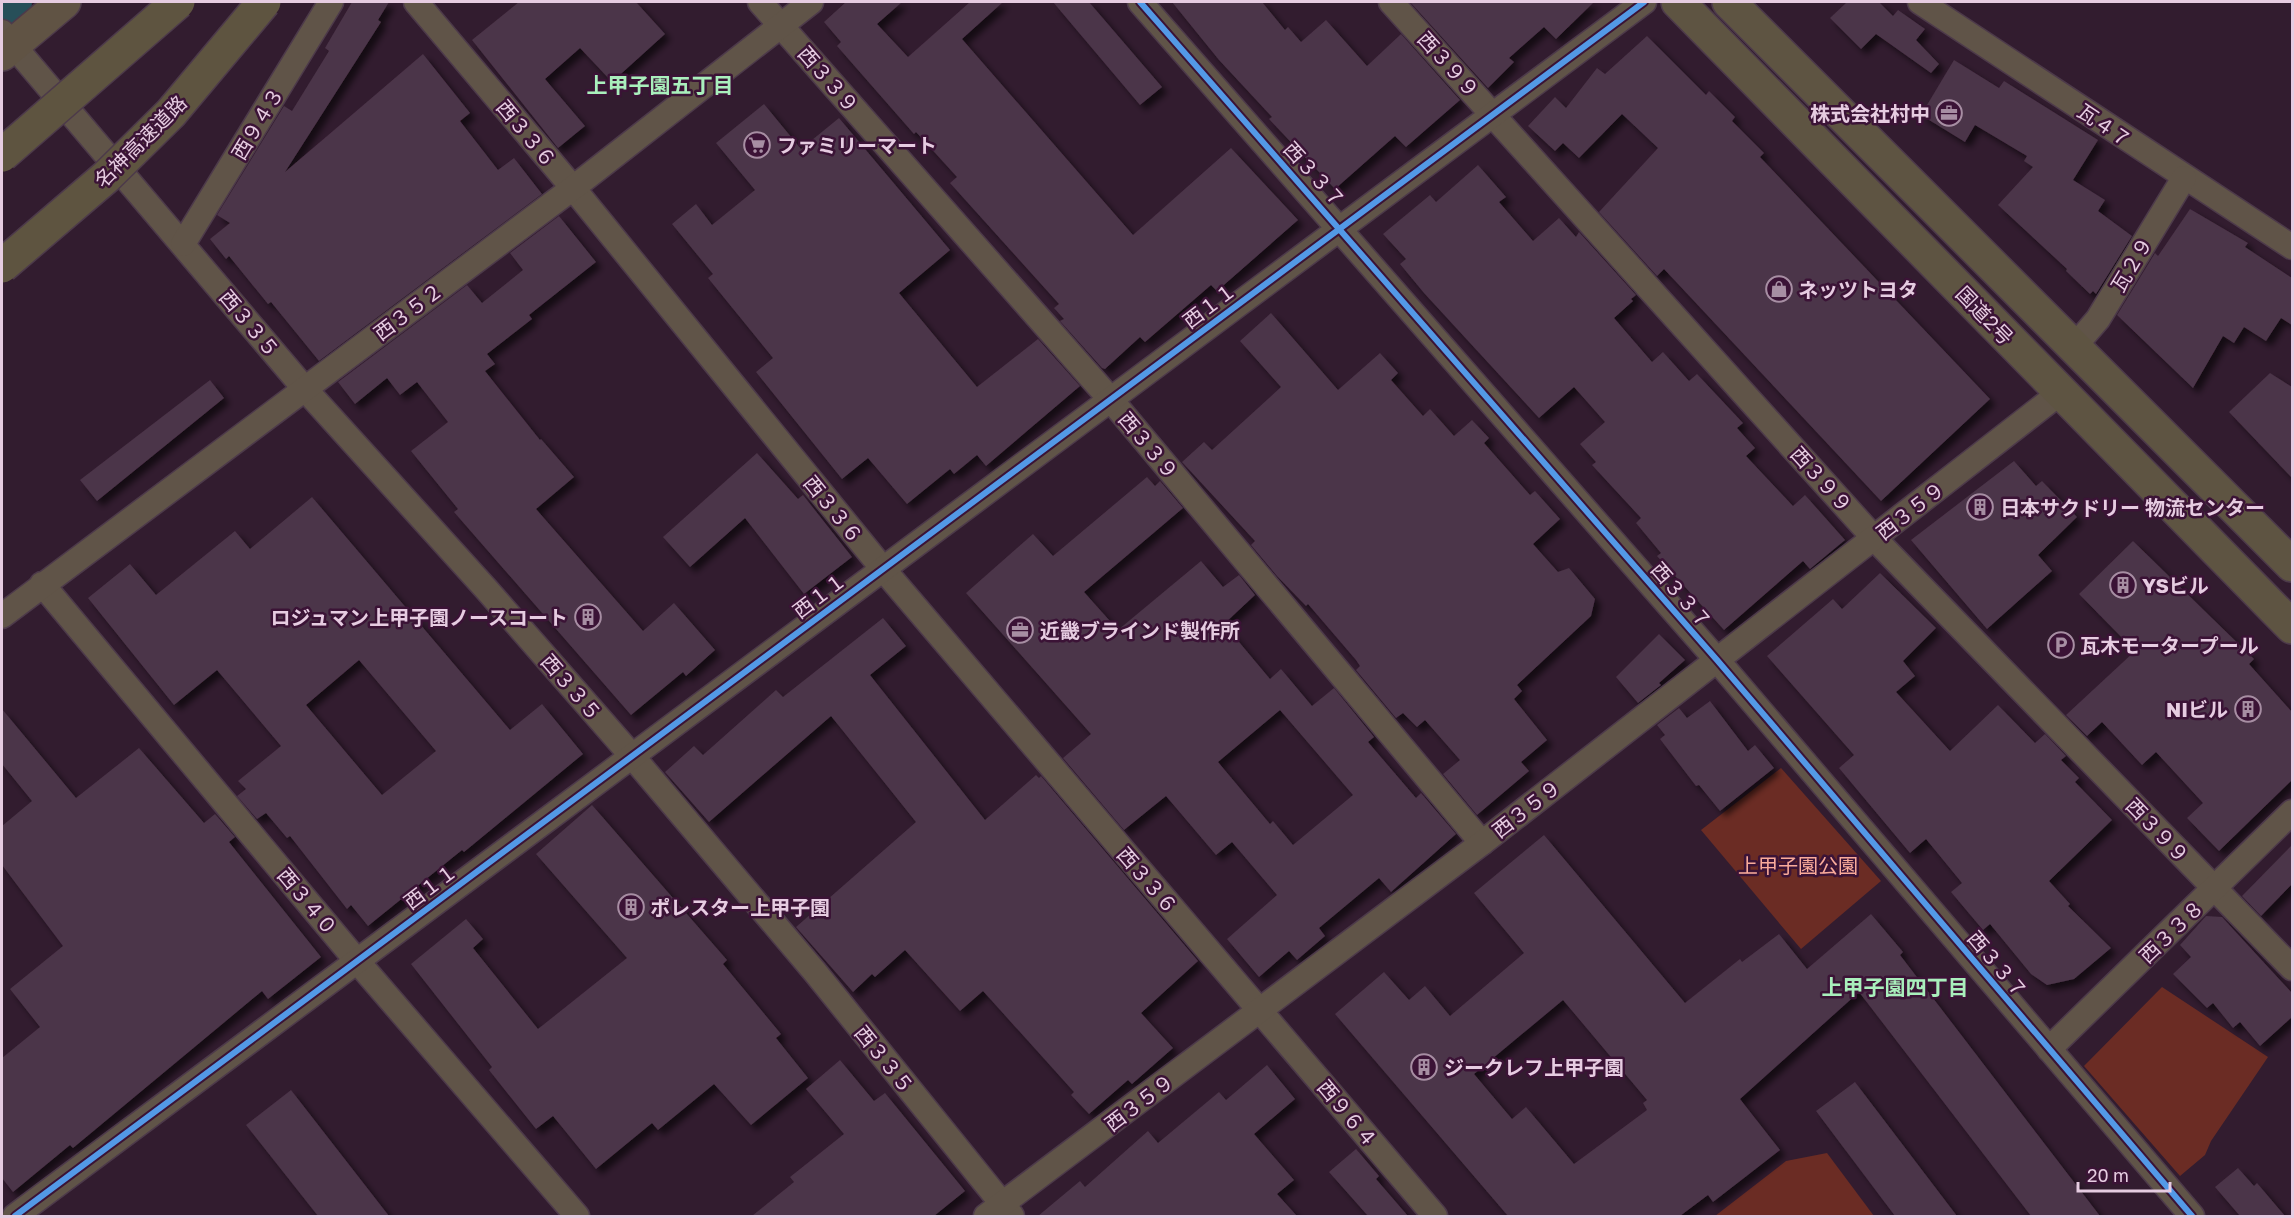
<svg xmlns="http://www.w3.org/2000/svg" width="2294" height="1218" viewBox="0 0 2294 1218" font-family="'Golos Text','Noto Sans JP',sans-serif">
<defs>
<filter id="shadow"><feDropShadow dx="5.5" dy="5.5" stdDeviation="3" flood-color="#0009"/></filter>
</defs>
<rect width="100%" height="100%" fill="#321c2f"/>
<!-- green -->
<g fill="#6b2c24">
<path d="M1781,768l100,113 -80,68 -100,-119z"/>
<path d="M2162,987l106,70 -57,84 -6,14 -25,21 -96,-110z"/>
<path d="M1827,1153l47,63h-159l71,-55z"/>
</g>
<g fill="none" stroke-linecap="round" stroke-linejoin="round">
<!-- river -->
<path stroke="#274f59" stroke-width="56" d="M2,3l2,-1"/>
</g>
<!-- building -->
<g fill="#4b3448" fill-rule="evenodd" filter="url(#shadow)">
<path d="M352,2h37l-11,18 3,2 -96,150 138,-118 47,59 -10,8 38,49 16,-12 28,36 -223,167 -48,-59 -3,2 -39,-48 -3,3 -16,-20 20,-16 -13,-8 67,-109 8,5 37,-60 -4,-3z"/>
<path d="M519,2h117l29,32 -53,48 -32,-34 -35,31 40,47 -27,22 -86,-108z"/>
<path d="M846,2h56l-25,22 31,33 62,-55h33l-41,37 171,196 98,-87 67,72 -81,71 -6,-6 -66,57 -5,-5 -35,32 -3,-1 -42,-47 4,-2 -10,-11 5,-4 -109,-121 7,-6 -41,-45 -2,2 -77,-88 4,-4 -17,-20z"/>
<path d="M1053,2h36l73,85 -22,18z"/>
<path d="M1172,2h90l23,28 3,-3 13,15 25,-22 41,46 34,-32 59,66 -54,47 -11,-11 -60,53 -66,-70 3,-2 -53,-57z"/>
<path d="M1410,2h184l-38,37 -12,-12 -35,31 5,4 -26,26z"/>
<path d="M1847,2h32l14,14 5,-6 27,19 -9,11 23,24 -8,9 -55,-39 -15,15 -31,-31z"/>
<path d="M1647,36l59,59 3,-4 26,26 -3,4 32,32 -4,4 230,242 -109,102 -217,-232 -7,7 -58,-64 59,-64 -36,-34 -43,44 -16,-15 -8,8 -27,-25 27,-29 11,11 31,-40 8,6z"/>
<path d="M1954,60l45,28 5,-7 94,59 -25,40 32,20 -7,11 34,25 -36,58 -3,-3 -3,3 -24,-23 1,-2 -69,-64 35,-38 -9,-6 3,-5 -52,-31 -10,17 -44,-27z"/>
<path d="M764,104l37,45 38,-31 111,132 -51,43 78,94 61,-48 42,47 -94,80 -9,-11 -23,19 -4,-5 -43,35 -39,-46 -26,21 -86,-107 17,-14 -65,-80 5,-4 -41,-50 24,-20 16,21 43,-35 -39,-47z"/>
<path d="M1478,165l28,32 -7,5 34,39 26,-23 17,19 3,-5 57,63 -5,4 2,2 -19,17 38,44 11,-10 26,29 8,-7 46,49 -6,5 18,20 -9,8 47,50 12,-11 40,45 -35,29 -7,-8 -79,69 -67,-74 4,-3 -25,-30 5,-5 -49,-53 4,-3 -16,-18 25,-22 -31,-35 -35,31 -115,-125 -24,-29 6,-5 -23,-25 47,-39 6,7z"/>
<path d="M2190,209l58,34 -3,4 47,31v47l-11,-7 -15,23 -22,-14 -10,16 -11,-7 -30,52 -76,-73 38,-62 3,3z"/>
<path d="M559,216l37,46 -67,53 3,4 -45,35 8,10 -10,7 55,69 1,-1 33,38 -38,32 107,122 31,-28 41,47 -29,26 -3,-4 -52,43 -177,-203 4,-3 -47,-58 37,-29 -31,-40 -17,13 -13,-17 -32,26 -17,-22 129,-97 15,18 41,-33 -13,-17z"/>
<path d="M1271,313l67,77 42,-37 18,20 -7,7 32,36 7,-7 24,27 18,-16 17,18 -5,5 46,52 5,-4 25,28 -27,25 25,28 11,-4 26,31 -4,17 -74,69 5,6 -8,8 33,41 -26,22 8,9 -52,44 -34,-41 17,-14 -35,-40 -8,7 -14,-14 -7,5 -40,-48 4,-4 -4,-6 -48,-56 -2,2 -29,-30 -26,-31 4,-4 -73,-79 22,-20 8,8 69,-63 -41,-46z"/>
<path d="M2270,373l22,14v91l-63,-66z"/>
<path d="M210,380l14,18 -127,103 -17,-21z"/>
<path d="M757,453l41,46 5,-4 49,62 -48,37 -59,-76 -55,49 -27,-30z"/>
<path d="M2014,461l22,25 6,-5 35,36 -39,38 14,16 -65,58 -76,-89z"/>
<path d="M1147,477l8,9 5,-5 23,27 -99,84 34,38 83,-69 22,26 16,-12 16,20 -31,29 46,55 11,-10 31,37 22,-18 40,49 -6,5 48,56 5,-5 35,41 -65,58 -12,-14 -60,50 6,8 -28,24 -8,-9 -30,26 -32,-38 50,-44 -45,-53 -16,13 -50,-59 -42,34 -61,-72 28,-24 -125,-141 67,-59 20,22zM1280,710l73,85 -60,50 -20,-24 -3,3 -52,-62z"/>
<path d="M312,497l198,233 32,-26 41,50 -119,98 -2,-2 -94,76 -17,-21 -4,4 -57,-73 -3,2 -21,-25 -9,6 -20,-23 9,-7 -8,-8 43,-35 -64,-76 -43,35 -86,-107 42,-34 26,31 79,-64 15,18zM359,660l77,91 -54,44 -76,-90z"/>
<path d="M2133,541l121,118 -5,5 43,48v68l-73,71 -32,-33 16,-15 -47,-51 -14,13 -40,-43 -15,14 -21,-21 69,-64 -56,-57z"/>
<path d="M1880,573l56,55 -33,33 12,15 -19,16 54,59 48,-46 37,38 10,-9 21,22 -5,4 18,18 -4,4 37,38 -63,61 21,23 -2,2 43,42 -37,31 -27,6 -16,-11 -41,-50 -7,6 -32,-38 11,-9 -36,-44 -16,14 -71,-85 15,-13 -87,-99 66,-57 9,10z"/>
<path d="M883,618l23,28 -36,29 115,145 51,-45 3,3 2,-2 157,185 -57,52 32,35 -41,36 -4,-4 -39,34 -18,-19 3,-3 -91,-101 -23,20 -55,-61 -30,27 -3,-3 -19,18 -57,-65 120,-105 -85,-106 -122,106 -44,-50 29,-26 9,9 73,-65 7,7z"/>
<path d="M1659,634l26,26 -26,23 2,2 -23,18 -22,-26z"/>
<path d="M1710,701l38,50 7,-6 19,23 -54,43 -21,-26 -3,1 -36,-47 5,-4 -8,-10 22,-17 8,10z"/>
<path d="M2,709l74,89 63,-50 65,75 11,-9 20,23 -6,5 92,115 -53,42 -6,-8 -189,157 -3,-3 -57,47 -11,-14v-120l38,-31 -30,-38 53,-43 -61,-81v-39l30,-25 -30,-37z"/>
<path d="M592,805l135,155 -4,4 58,70 -5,4 32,40 -57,47 -37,-41 -56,46 -6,-7 -56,46 -43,-53 -17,13 -47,-59 3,-3 -81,-103 55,-45 17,20 -10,9 65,81 89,-71 -91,-104z"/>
<path d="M1544,835l141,168 55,-44 2,3 37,-28 28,35 64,-55 32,38 -3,3 200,261h-69l-172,-224 -119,107 40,51 -67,52 -5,-7 -28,21h-172l-173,-202 49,-42 25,28 16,-14 25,30 74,-63 -50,-60zM1563,1000l84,100 -4,3 4,7 -73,54 -48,-57 -14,12 -38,-45z"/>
<path d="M2292,845v39l-31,32 -19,-20z"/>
<path d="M2206,916l16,1 70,76v24l-32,29 -20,-24 -7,6 -20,-25 -6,5 -34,-34 18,-17 -11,-12z"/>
<path d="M840,1060l34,41 11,-8 80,98 -31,25h-182l42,-34 -4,-5 54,-43 -38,-45z"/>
<path d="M1267,1065l28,34 -41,35 40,46 -17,14 20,22h-259l42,-35 5,6 63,-56 10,12 61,-51 7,8z"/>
<path d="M1855,1082l102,134h-62l-79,-105z"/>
<path d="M291,1090l98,126h-71l-72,-91z"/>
<path d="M1356,1149l23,27 -3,3 32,37h-40l-39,-44z"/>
<path d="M2238,1168l16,18 3,-3 28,33h-45l-25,-29z"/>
</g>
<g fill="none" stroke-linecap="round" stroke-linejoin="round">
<!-- minor casing -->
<g stroke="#4d3a4a" stroke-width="27">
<g id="minor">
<path d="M416,2l157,186 310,381 552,647"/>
<path d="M760,2l351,398 371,443"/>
<path d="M1140,2l577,658 475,556"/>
<path d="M1391,2l483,536 418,430"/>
<path d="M1920,2l372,245"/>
<path d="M2,32l302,356 183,202 145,166 183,216 197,244"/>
<path d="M183,244l148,-242"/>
<path d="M2074,347l24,-28 86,-141"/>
<path d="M42,584l315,377 220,255"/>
<path d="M2,616l571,-428 238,-186"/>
<path d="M2049,1049l243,-237"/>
<path d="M15,1216l1629,-1214"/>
<path d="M986,1216l496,-373 579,-451"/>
</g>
</g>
<!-- secondary casing -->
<g stroke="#4d3a4a" stroke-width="36">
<path id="secondary" d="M2,54l62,-52"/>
</g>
<!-- trunk casing -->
<g stroke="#4d3a4a" stroke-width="36">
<g id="trunk">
<path d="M1678,2l614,625"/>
<path d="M1729,2l563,563"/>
</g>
</g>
<!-- minor -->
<use href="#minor" stroke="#605448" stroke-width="24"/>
<!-- secondary -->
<use href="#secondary" stroke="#605344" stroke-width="33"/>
<!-- trunk -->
<use href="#trunk" stroke="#5e5442" stroke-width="33"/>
<!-- motorway-bridge casing -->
<g stroke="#4d3a4a" stroke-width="36" stroke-linecap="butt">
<g id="motorway-bridge">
<path d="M2,155l176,-153"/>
<path d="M2,266l104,-89 65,-64 93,-111"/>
</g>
</g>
<!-- motorway-bridge -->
<use href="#motorway-bridge" stroke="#5e5440" stroke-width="33"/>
<!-- cycleway casing -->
<g stroke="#3b1336" stroke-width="10">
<g id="cycleway">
<path d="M1140,2l577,658 475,556"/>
<path d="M15,1216l1629,-1214"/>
</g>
</g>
<!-- cycleway -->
<use href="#cycleway" stroke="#5399e6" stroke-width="6"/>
</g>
<!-- icons -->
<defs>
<g id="office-ring" transform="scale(1.35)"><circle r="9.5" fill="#3b1336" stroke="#a78ea3" stroke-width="1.5"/><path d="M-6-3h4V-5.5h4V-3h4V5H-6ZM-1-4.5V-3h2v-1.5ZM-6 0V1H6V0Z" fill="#a78ea3"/></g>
<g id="supermarket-ring" transform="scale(1.35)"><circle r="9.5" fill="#3b1336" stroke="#a78ea3" stroke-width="1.5"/><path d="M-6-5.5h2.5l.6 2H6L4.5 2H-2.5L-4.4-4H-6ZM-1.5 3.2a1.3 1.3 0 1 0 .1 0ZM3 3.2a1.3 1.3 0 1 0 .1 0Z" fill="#a78ea3"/></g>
<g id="shop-ring" transform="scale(1.35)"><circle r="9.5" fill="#3b1336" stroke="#a78ea3" stroke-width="1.5"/><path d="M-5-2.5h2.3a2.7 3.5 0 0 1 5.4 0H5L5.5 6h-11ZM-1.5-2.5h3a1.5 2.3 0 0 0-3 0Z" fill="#a78ea3"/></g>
<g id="building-ring" transform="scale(1.35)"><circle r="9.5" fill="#3b1336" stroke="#a78ea3" stroke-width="1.5"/><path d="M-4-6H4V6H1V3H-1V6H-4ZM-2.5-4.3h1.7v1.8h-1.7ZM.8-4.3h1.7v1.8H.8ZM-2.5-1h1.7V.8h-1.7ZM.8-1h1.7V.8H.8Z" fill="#a78ea3"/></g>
<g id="parking-ring" transform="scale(1.35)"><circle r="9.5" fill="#3b1336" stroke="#a78ea3" stroke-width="1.5"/><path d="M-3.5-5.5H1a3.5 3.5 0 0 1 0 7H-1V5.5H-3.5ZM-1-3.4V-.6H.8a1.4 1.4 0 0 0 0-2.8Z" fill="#a78ea3"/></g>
</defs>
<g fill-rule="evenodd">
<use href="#office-ring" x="1949" y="113"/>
<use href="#supermarket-ring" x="757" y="145"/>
<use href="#shop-ring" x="1779" y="289"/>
<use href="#building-ring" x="1980" y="507"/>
<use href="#building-ring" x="2123" y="585"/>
<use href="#building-ring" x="588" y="617"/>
<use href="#office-ring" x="1020" y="630"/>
<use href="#parking-ring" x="2061" y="645"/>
<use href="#building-ring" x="2248" y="709"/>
<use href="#building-ring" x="631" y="907"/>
<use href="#building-ring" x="1424" y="1067"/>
</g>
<g text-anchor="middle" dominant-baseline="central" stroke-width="5" stroke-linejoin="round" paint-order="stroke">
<!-- street labels -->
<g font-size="20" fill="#e6cce1" stroke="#3b1336">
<text transform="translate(1449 64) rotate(48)">西３９９</text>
<text transform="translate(829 79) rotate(49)">西３３９</text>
<text transform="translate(257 123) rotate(-59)">西９４３</text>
<text transform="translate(2105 125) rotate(34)">瓦４７</text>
<text transform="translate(527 133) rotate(50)">西３３６</text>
<text transform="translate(140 141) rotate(-45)">名神高速道路</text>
<text transform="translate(1315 174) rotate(48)">西３３７</text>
<text transform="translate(2131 264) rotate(-59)">瓦２９</text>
<text transform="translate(1209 305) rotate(-37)">西１１</text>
<text transform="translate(408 311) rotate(-37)">西３５２</text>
<text transform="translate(1985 315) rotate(46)">国道2号</text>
<text transform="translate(250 323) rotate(50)">西３３５</text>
<text transform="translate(1149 445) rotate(50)">西３３９</text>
<text transform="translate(1822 479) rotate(48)">西３９９</text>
<text transform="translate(834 509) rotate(51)">西３３６</text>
<text transform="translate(1910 510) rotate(-38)">西３５９</text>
<text transform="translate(819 595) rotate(-37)">西１１</text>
<text transform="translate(1682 595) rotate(49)">西３３７</text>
<text transform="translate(572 687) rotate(49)">西３３５</text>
<text transform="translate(1526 808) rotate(-38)">西３５９</text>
<text transform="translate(2158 830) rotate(46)">西３９９</text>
<text transform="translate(1148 880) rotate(49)">西３３６</text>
<text transform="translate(430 886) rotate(-37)">西１１</text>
<text transform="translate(308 901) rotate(50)">西３４０</text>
<text transform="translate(2171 931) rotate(-44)">西３３８</text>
<text transform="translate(1998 964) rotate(50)">西３３７</text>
<text transform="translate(885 1059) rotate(51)">西３３５</text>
<text transform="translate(1139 1102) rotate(-37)">西３５９</text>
<text transform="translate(1348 1113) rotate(50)">西９６４</text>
</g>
<!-- poi labels -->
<g font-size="20" font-weight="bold" fill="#e6cce1" stroke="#3b1336" text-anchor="start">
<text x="1930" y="113" text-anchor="end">株式会社村中</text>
<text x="777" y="145">ファミリーマート</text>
<text x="1798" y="289">ネッツトヨタ</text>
<text x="2000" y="507">日本サクドリー 物流センター</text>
<text x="2142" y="585">YSビル</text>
<text x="568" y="617" text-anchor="end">ロジュマン上甲子園ノースコート</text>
<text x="1040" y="630">近畿ブラインド製作所</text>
<text x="2080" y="645">瓦木モータープール</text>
<text x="2228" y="709" text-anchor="end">NIビル</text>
<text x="650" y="907">ポレスター上甲子園</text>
<text x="1444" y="1067">ジークレフ上甲子園</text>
</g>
<!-- park labels -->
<g font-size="20" fill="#f9ab9a" stroke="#3b1336">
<text x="1798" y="865">上甲子園公園</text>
</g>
<!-- neighbourhood labels -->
<g font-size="21" font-weight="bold" fill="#a9efbc" stroke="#3b1336">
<text x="660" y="85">上甲子園五丁目</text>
<text x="1895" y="987">上甲子園四丁目</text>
</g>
</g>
<!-- border -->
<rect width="2294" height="1218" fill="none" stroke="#e6cce1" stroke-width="6"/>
<!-- scale -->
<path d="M2078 1182v9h92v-9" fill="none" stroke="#e6cce1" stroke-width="3"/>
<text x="2087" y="1182" font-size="18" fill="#e6cce1" stroke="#3b1336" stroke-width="4.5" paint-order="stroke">20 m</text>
</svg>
